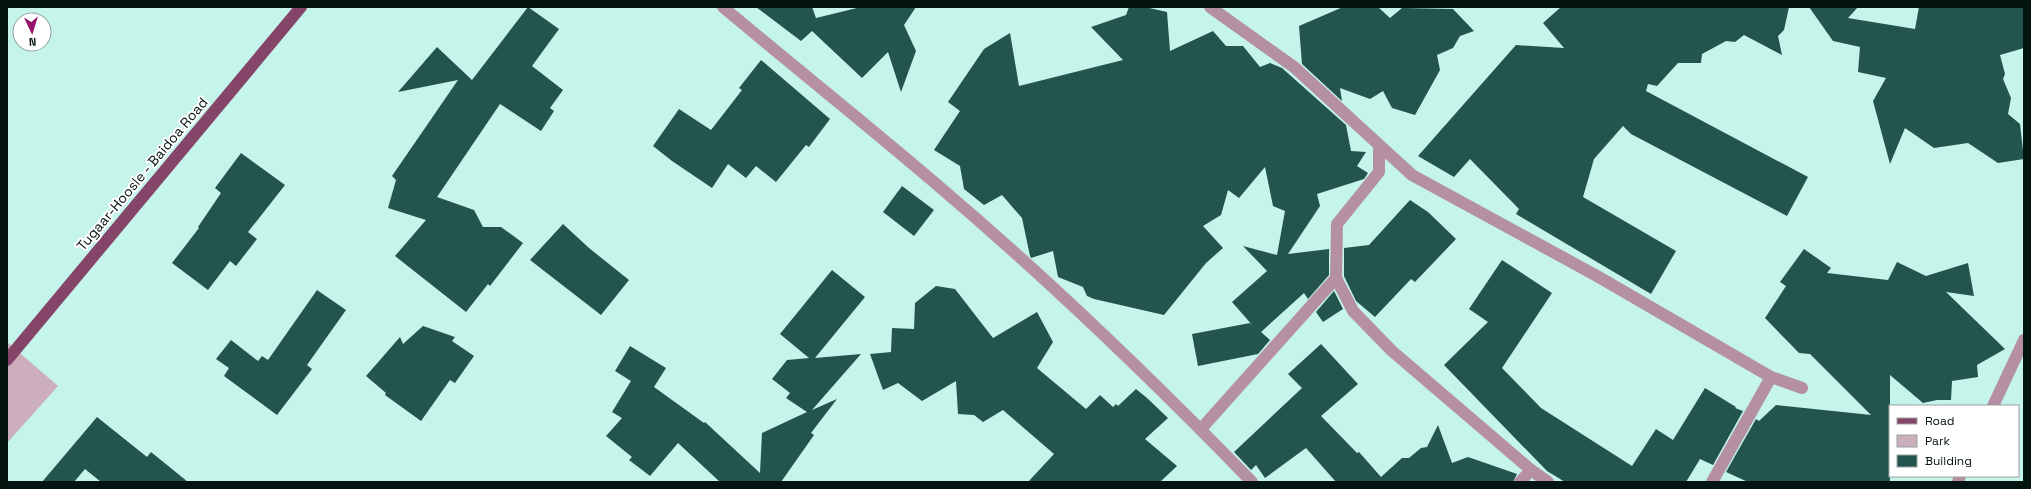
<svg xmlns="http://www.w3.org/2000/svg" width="2031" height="489" viewBox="0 0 2031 489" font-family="'Space Grotesk',sans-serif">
<rect width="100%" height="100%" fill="#c5f4eb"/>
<!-- green -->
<path fill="#ccaebd" d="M7,342l51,44 -51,57z"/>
<!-- building -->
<g fill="#23544d">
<path d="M528,7l31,22 -27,37 31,24 -13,18 4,3 -13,20 -41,-27 -63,93 37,13 9,17h18l22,16 -33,43 -2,-2 -22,28 -71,-56 31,-36 -38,-12 8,-28 -4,-4 66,-96 -60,12 39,-45 35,33z"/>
<path d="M756,7h56l4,11 45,-11h55l-12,18 12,26 -15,41 -13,-40 -26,26 -50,-47 -11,10z"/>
<path d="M1129,7h16l22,5 3,39 43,-20 13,15h17l17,21 10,-4 12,5 64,57 5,26 15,1 -9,14 11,7 -4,6 -47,15 3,12 -32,48 41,-5v26l-21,24 -4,-6 -43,39 9,8 -12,14 -60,12 -6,-32 58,-11 3,3 -21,-24 35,-31 -24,-25 34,9 8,-44 -12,-5 -8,-39 -26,31 -11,-8 -7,25 -18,11 20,22 -17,15 -42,52 -70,-16 -7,-3 -4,-9 -25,-10 -5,-26 -22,7 -1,-2 -8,-38 -20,-23 -18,10 -20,-16 -4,-23 -26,-16 26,-39 -12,-9 36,-53 26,-16 9,53 104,-26 -32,-33 35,-12z"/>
<path d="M1343,7h35l12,11 12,-10 51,1 21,22 -14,5 -7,12 -16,7 3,15 -25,45 -23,-7 -9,-17 -13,8 -30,-11 2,13 -40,-37 -3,-38z"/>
<path d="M1561,7h228l-5,23 -6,6 4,19 -38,-20 -9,7 -9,-1 -24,13 -1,9h-23l-21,23 -9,-2 -2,7 162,86 -21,39 -156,-82 -8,-8 -29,33 -11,38 93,54 -25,43 -135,-80 3,-5 -49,-50 -16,18 -36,-21 98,-111 48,3 -21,-25z"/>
<path d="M1809,7h49l-10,11 67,11 4,-22h105v41l-24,7 5,19 -2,5 8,19 -3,16 12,10 4,35 -26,4 -30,-20 -34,5 -29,-20 -15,36 -17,-63 13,-23 -28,-6 2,-25 -27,-6z"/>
<path d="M761,60l69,59 -21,28 -3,-2 -30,37 -20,-16 -10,12 -18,-14 -16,24 -40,-27 -19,-15 26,-37 32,21 31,-40 -3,-2z"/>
<path d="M241,153l44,32 -37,47 9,7 -21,27 -6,-5 -22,29 -36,-27 27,-35 -1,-1 23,-34 -6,-5z"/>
<path d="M902,186l32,24 -20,26 -31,-24z"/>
<path d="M1410,200l18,12 28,27 -41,43 -4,-3 -36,38 -19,-16 -12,-25v-28l25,-3z"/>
<path d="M563,224l26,24 40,32 -28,35 -71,-55z"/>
<path d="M1804,249l27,19 -4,5 61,7 9,-18 29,14 42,-13 6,33 -28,-4 59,57 -28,16 1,12 -26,4 -1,19h-14l-14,3 -33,-28v107h-142l-22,-10 30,-53 3,2 17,-16 95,10 -61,-61 -11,-1 -34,-35 21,-32 -6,-4z"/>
<path d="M1502,260l50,33 -50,75 39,40 91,58 24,-37 17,11 32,-52 31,19 -1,1 8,3 -30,54 -13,-6 -14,23h-121l-18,-11 -103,-106 44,-43 -19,-13z"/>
<path d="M832,270l33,27 -50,61 46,-4 -49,56 25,-11 -26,34 3,2 -33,47h-61l-42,-39 -28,33 -21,-16 3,-3 -26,-21 16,-18 -10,-6 19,-31 -16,-10 15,-25 36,22 -12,19 50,36 1,-1 55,51 2,-40 45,-21 -21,-14 4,-5 -18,-14 15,-19 22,-2 -29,-24z"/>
<path d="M936,286l19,3 38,49 44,-26 16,30 -16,26 49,41 14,-14 13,12 3,-3 2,2 18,-17 11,9 21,20 -23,21 32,27 -17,16h-132l26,-28 -51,-44 -20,12 -9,-7 -16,-1 -2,-33 -34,20 -24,-18 -15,7 -13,-36 21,-2 1,-24 22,1 1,-26z"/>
<path d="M317,290l29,20 -39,55 5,4 -35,46 -53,-39 5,-8 -13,-9 15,-19 27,21 4,-5 6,4z"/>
<path d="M1334,291l9,18 -20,13 -7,-10z"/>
<path d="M423,326l32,11 -3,4 22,15 -19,27 -5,-3 -29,41 -36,-26 1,-2 -20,-17 34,-39 3,7z"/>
<path d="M1321,344l37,40 -37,32 36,37 2,-1 22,25 21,-19h7l12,-10 6,-1 11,-22 14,38 16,-6 49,17 -4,8h-177l-30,-34 -41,30 -9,-13 -5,5 -17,-18 68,-64 -14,-14z"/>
<path d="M97,417l50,40 4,-5 37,30h-87l-16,-13 -11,13h-32z"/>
</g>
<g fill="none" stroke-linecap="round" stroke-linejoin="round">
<!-- minor -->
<g stroke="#b590a3" stroke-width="12">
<path d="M723,7c70,59 142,116 212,176 111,94 216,195 317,299"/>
<path d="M1210,7l84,60 118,108 185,101 174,101 31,11"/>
<path d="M1379,145v27l-42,52 -1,54 17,33 39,40 139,119 17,12"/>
<path d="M1993,406l31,-66"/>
<path d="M1201,429l135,-151"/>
<path d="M1520,482l11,-12"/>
<path d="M1712,482l59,-105"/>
<path d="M1958,482l2,-6"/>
</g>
<!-- major -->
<path stroke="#844569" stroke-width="12" d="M7,360l294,-353"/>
</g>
<g text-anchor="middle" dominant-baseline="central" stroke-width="4" stroke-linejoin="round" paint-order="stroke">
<!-- street labels -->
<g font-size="14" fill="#041411" stroke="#fff">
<text transform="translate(142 174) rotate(-50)">Tugaar-Hoosle - Baidoa Road</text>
</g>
</g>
<!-- border -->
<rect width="2031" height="489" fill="none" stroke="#041411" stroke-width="16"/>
<!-- legend -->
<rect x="1889" y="405" width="130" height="72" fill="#ffffff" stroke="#9ba1a0"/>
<rect x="1897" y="418" width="20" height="6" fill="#844569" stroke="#9ba1a0"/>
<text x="1925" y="425" font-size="12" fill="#041411">Road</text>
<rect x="1897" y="435" width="20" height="12" fill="#ccaebd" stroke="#9ba1a0"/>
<text x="1925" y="445" font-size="12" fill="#041411">Park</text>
<rect x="1897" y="455" width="20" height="12" fill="#23544d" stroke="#9ba1a0"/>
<text x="1925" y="465" font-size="12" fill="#041411">Building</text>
<!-- north arrow -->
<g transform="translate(32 32) rotate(176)"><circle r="19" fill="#ffffff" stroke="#9ba1a0"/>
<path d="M0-3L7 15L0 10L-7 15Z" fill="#96136b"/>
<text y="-6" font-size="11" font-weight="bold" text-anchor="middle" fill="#041411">N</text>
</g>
</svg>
